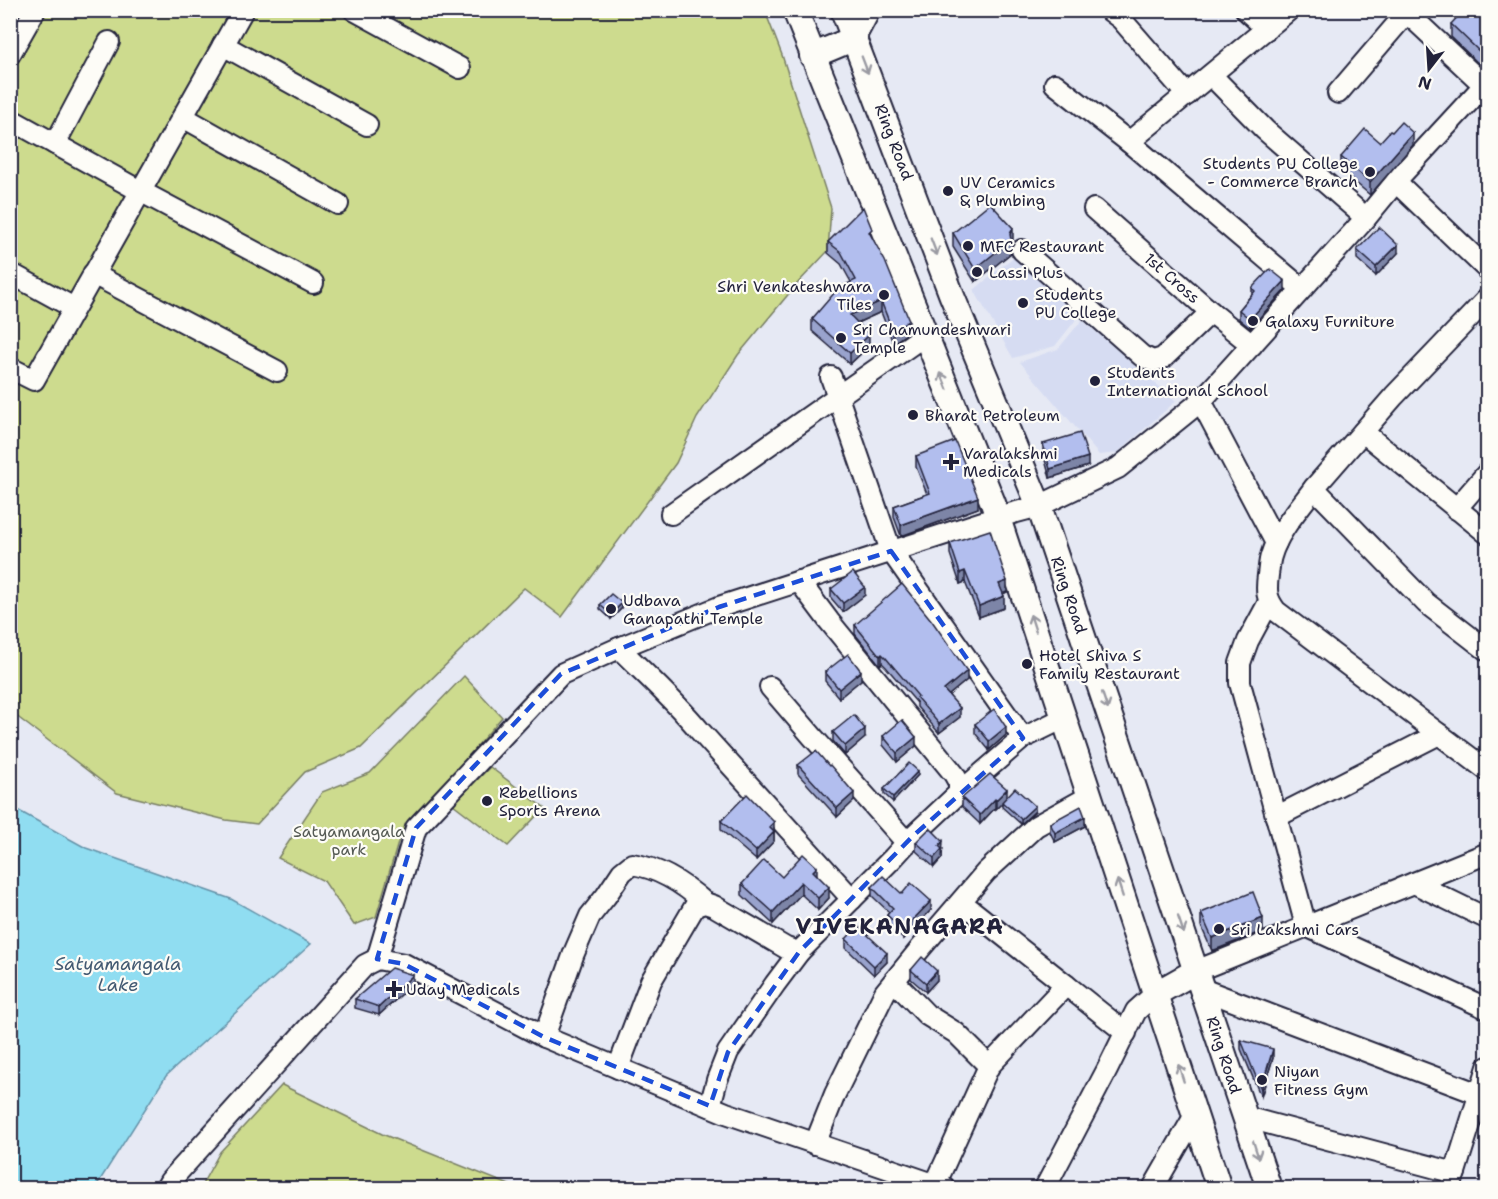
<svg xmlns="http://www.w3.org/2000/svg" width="1498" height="1199" viewBox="0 0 1498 1199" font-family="'Shantell Sans',sans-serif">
<rect width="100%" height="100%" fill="#e6e9f4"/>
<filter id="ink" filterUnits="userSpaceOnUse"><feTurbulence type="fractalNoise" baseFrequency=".0167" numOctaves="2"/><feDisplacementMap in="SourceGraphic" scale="12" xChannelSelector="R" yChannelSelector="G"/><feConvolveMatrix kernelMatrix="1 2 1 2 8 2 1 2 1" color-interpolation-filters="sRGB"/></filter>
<g filter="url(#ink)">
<!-- built -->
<g fill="#d6dcf2">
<path d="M1016,255l62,62 -23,29 -42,12 -39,-68z"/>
<path d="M1082,320l94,81 -59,52 -18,2 -79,-93 38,-13z"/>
</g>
<!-- green -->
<g fill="#cddb8e" stroke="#787e64" stroke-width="1.5">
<path d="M10,11h755l17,44 49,153 -3,43 -32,34 -58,70 -41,63 -21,45 -114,154 -38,-29 -163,160 -56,24 -48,52 -31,-4 -109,-27 -106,-81z"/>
<path d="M464,676l38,41 -102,119 -24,81 -22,8 -30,-44 -46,-23 44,-66 48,-19z"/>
<path d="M490,767l54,41 -36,38 -55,-42z"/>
<path d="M282,1085l100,49 135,54h-317l20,-36z"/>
</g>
<!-- water -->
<path fill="#90ddf1" stroke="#6492a8" stroke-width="1.5" d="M10,806l76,42 145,51 80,45 -145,132 -71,112h-84z"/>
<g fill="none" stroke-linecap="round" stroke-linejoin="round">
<!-- minor casing -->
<g stroke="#22223b" stroke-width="24">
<g id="minor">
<path d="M354,10l106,58"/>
<path d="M1109,10l12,9 66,76"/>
<path d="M1246,10l21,19"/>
<path d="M1404,10l80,75"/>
<path d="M855,38l15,-28"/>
<path d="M223,45l144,80"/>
<path d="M10,54l25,-44"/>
<path d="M1211,75l54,55 101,88"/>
<path d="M1055,84l74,58 172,146"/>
<path d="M1338,93l71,-83"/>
<path d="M183,117l155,87"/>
<path d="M10,119l130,72 173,92"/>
<path d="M1129,142l160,-132"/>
<path d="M55,144l54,-102"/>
<path d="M1396,182l92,88"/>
<path d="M1094,209l117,103 41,33"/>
<path d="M1022,250l120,106 11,5 10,-3 48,-46"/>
<path d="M10,273l64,35"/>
<path d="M93,274l184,97"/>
<path d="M1488,298l-94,98 -80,92 112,115 62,48"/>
<path d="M10,368l24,12 209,-370"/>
<path d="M831,377l60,174 132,187"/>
<path d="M1201,401l75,142"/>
<path d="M1363,432l125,102"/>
<path d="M1314,488c-15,21 -36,43 -43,68 -2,6 -2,13 -3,19 -2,16 -2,23 8,36l212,160"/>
<path d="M1456,509l32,-37"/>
<path d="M671,514l254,-179"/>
<path d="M1269,602l-21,39 -8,22v20l66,243 182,83"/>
<path d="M619,648c27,27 56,53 80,82l153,169"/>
<path d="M770,687l42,49 95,107"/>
<path d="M959,793l64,-55 41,-20"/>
<path d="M1276,817l163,-83"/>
<path d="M1414,883l74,36"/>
<path d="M961,902l105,83"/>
<path d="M377,959l39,-131 145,-154 58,-26 100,-41 279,-90 41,-11 79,-38 83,-67 165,-183 37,-45 85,-92"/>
<path d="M1196,971l292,-118"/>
<path d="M894,981l33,34 29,18 33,33"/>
<path d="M1202,989l277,105"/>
<path d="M544,1037l30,-84 16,-37 16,-20 16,-24 10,-8c27,4 53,21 73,39"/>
<path d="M618,1068l33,-87 44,-75 10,-3 9,3 72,42 13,4"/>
<path d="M710,1106l7,-26 11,-28 47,-68 24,-32 94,-94 20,-22 46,-43v-10l-5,-9 -125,-153 -30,-40"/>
<path d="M1245,1117l210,56"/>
<path d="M815,1144l20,-50 50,-102 35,-43 66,-77 50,-46 54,-30"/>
<path d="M935,1185l54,-119 77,-81 60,48"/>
<path d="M166,1188l4,-7 195,-216 12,-6 27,5 140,73 182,76 219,75"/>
<path d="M1045,1188l62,-118 29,-59 19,-17"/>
<path d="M1153,1188l42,-73"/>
<path d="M1450,1188l38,-121"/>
</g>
</g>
<!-- major casing -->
<g stroke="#22223b" stroke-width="28">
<g id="major">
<path d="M795,10l198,493 226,685"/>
<path d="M843,10l109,286 87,210 230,682"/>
<path d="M812,56l43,-18"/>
<path d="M1155,994l41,-23"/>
</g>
</g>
<!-- minor -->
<use href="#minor" stroke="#fdfcf7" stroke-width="20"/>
<!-- major -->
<use href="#major" stroke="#fdfcf7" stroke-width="24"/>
</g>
<!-- wall -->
<g fill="#99a3cd" stroke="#22223b" stroke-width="1.5">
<path d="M1488,10v48l-8,7 -29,-28v-13z"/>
<path d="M1380,142l33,3 -43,50 -29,-25v-13z"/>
<path d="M953,233l60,9 -2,5v6l-36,29 -22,-35z"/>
<path d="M872,238l37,94 -16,11 -12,-31 -24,11 12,23 -19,18 -38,-33v-12l39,-37 -10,-18 -13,-11v-11z"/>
<path d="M1357,250l41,3 -22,23 -19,-17z"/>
<path d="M1252,288l33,2 -35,38 -11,-9v-9l13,-16z"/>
<path d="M1043,444l45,22 -38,12 -7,-25z"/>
<path d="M916,456l62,52 -77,28 -7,-19v-11l33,-12 -11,-27z"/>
<path d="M950,543l57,49 -4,2 1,14 -25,9 -14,-35 -5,2 -10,-30z"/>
<path d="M831,589l34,6 -22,17 -12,-14z"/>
<path d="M600,605l22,3 -11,11 -11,-10z"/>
<path d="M855,625l112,55 -18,15 11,22 -21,16 -22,-26v-4l-31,-36 -4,-4 -2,2 -25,-31z"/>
<path d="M825,672l36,8 -22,18 -14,-17z"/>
<path d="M975,724l31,11 -17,15 -14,-17z"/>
<path d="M833,732l32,6 -20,17 -12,-14z"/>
<path d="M883,736l33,10 -19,16 -14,-17z"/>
<path d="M798,765l31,1 25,35 -17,16 -39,-43z"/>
<path d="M918,775l-25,27 -9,-8v-5z"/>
<path d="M962,798h45l28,13 -14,13 -19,-17v-4l-6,6 -1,-1 -15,16 -18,-17z"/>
<path d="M721,821l53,10v10l-18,19 -35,-30z"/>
<path d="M1050,823l35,3 -30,16 -5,-10z"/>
<path d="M916,842l27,7 -1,2v7l-8,9 -18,-16z"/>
<path d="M817,876l12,22 -11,12 -17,-16 -28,30 -31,-29v-11l40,-7z"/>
<path d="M872,887l30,7 29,16 -28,29 -16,-15v-9l2,-3 -17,-16z"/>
<path d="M1201,913l62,18 -51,20 -11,-25z"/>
<path d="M846,939l41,23 -13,13 -28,-27z"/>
<path d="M911,970l26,10 -11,12 -15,-13z"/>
<path d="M413,984l-34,31 -24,-7v-9z"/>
<path d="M1241,1040l32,18 -12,39 -20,-48z"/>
</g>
<!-- shaded-wall -->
<g fill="#7d85a7" stroke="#22223b" stroke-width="1.5">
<path d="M1488,45v13l-8,7v-13z"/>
<path d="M1413,133v12l-43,50v-13z"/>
<path d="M1013,228v14l-2,5v6l-36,29v-13l35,-35z"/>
<path d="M1398,245v8l-22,23v-9z"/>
<path d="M1285,281v9l-35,38v-9z"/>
<path d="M881,301v11l-31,14v-11z"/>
<path d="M909,320v12l-16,11v-11z"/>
<path d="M869,335v11l-19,18v-11z"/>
<path d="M1088,457v9l-38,12v-9z"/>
<path d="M978,497v11l-77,28v-11z"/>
<path d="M965,571v11l-5,2v-11z"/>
<path d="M1007,581v11l-8,3v-11z"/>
<path d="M865,587v8l-22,17v-9z"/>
<path d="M1004,596v12l-25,9v-11z"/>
<path d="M622,603v5l-11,11v-5z"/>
<path d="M882,654v9l-2,2v-9z"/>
<path d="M861,671v9l-22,18v-9z"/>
<path d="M967,671v9l-23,19v-9z"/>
<path d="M960,708v9l-21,16v-9z"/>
<path d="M1006,727v8l-17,15v-9z"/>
<path d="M865,729v9l-20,17v-9z"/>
<path d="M916,737v9l-19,16v-9z"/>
<path d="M918,771v4l-25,27v-5z"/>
<path d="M1007,789v9l-11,11v-9z"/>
<path d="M854,793v8l-17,16v-9z"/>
<path d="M995,799v9l-15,16v-9z"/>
<path d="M1035,806v5l-14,13v-5z"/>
<path d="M1085,817v9l-30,16v-9z"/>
<path d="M774,822v9l-5,5v-9z"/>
<path d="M774,832v9l-18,19v-9z"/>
<path d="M943,841l-1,17 -8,9v-9l5,-12z"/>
<path d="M817,867v11l-4,-7z"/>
<path d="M801,882v12l-28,30v-12z"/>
<path d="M829,887v11l-11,12v-12z"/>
<path d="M931,901v9l-28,29v-9z"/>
<path d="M1263,918v13l-51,20v-13z"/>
<path d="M887,953v9l-13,13v-9z"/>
<path d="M937,971v9l-11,12v-9z"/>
<path d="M413,975v9l-34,31v-8z"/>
<path d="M1273,1049v9l-12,39v-8z"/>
</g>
<!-- building -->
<g fill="#b2beee" stroke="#22223b" stroke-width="1.5">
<path d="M1464,10h24v35l-8,7 -29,-28z"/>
<path d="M1401,122l12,11 -43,49 -29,-25 24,-28 15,13 10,-11 2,1z"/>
<path d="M990,203l23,25 -3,6 1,6 -36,29 -22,-36z"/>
<path d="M863,207l9,22 -3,3 16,29 24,59 -16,12 -12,-31 -31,14 19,20 -19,18 -38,-34 24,-28v-2l20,-9 -15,-28 -13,-10z"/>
<path d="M1379,227l19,18 -22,22 -19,-17z"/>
<path d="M1270,269l15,12 -35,38 -11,-9 16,-19 -3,-3z"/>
<path d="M1080,433l8,24 -38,12 -7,-25z"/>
<path d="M955,441l23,56 -77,28 -7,-19 36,-13 -14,-37z"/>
<path d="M990,530l17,51 -8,3 5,12 -25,10 -14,-35 -5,2 -10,-30z"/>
<path d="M853,572l12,15 -22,16 -12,-14z"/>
<path d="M902,584l30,37 35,50 -23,19 16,18 -21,16 -22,-26 1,-2 -32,-38 -4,-4 -2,2 -25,-31z"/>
<path d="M611,594l11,9 -11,11 -11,-9z"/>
<path d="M848,654l13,17 -22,18 -14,-17z"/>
<path d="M994,709l12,18 -17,14 -14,-17z"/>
<path d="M854,715l11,14 -20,17 -12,-14z"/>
<path d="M902,720l14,17 -19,16 -14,-17z"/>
<path d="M816,751l13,15 1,-1 24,28 -17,15 -39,-43z"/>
<path d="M909,763l9,8 -25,26 -9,-8z"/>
<path d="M990,774l17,15 -11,11 -1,-1 -15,16 -18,-17z"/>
<path d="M1015,788l20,18 -14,13 -19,-17z"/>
<path d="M747,794l27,28 -5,5 5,5 -18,19 -35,-30z"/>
<path d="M1081,806l4,11 -30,16 -5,-10z"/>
<path d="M930,828l13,13 -4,5 3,3 -8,9 -18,-16z"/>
<path d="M803,854l14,13 -4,4 16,16 -11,11 -17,-16 -28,30 -31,-28 22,-24 18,17z"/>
<path d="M883,876l19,18 9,-11 20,18 -28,29 -16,-15 6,-7 -21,-21z"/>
<path d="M1253,892l10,26 -51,20 -11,-25z"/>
<path d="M858,926l29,27 -13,13 -28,-27z"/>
<path d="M922,957l15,14 -11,12 -15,-13z"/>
<path d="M391,968l22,7 -34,32 -24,-8z"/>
<path d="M1241,1040l32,9 -12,40z"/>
</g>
<!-- one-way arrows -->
<defs><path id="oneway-shaft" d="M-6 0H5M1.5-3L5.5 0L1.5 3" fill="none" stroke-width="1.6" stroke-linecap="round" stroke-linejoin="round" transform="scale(1.5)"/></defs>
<g stroke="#9a9aa2">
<use href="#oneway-shaft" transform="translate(865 65) rotate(69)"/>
<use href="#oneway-shaft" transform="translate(934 247) rotate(69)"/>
<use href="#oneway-shaft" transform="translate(944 381) rotate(-112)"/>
<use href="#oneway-shaft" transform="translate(1033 623) rotate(-108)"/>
<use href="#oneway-shaft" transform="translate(1105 701) rotate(71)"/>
<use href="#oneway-shaft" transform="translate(1120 888) rotate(-108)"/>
<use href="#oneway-shaft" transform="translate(1181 925) rotate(71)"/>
<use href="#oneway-shaft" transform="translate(1181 1073) rotate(-108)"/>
<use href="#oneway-shaft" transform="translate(1256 1150) rotate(72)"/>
</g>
</g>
<!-- marked area -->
<path fill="none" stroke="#1d4ed8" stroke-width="4.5" stroke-dasharray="12 8" stroke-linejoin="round" d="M891,551l132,187 -110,98 -114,116 -71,100 -18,54 -166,-69 -140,-73 -27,-5 39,-131 145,-154 158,-67z"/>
<!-- markers -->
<g fill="#22223b" stroke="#fdfcf7" stroke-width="2">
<circle cx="1370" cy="172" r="6"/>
<circle cx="948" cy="191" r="6"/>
<circle cx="968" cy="246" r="6"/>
<circle cx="977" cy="272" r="6"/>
<circle cx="884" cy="295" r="6"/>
<circle cx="1023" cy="303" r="6"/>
<circle cx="1253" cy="321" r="6"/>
<circle cx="841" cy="338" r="6"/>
<circle cx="1095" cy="381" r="6"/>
<circle cx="913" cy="415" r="6"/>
<path d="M948 453h6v6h6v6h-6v6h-6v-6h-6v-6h6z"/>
<circle cx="611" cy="609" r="6"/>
<circle cx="1027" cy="664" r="6"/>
<circle cx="487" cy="801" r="6"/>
<circle cx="1219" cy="929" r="6"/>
<path d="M391 980h6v6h6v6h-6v6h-6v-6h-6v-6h6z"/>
<circle cx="1262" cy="1080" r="6"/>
</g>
<g text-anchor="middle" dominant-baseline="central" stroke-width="4.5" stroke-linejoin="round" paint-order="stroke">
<!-- street labels -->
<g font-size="16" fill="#22223b" stroke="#fdfcf7">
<text transform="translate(894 142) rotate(69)">Ring Road</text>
<text transform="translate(1172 278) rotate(41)">1st Cross</text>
<text transform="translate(1069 595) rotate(71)">Ring Road</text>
<text transform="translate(1224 1055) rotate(72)">Ring Road</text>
</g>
<!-- poi labels -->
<g font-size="16" fill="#22223b" stroke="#fdfcf7" text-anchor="start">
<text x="1358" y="163" text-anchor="end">Students PU College<tspan x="1358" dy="18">- Commerce Branch</tspan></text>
<text x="960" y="182">UV Ceramics<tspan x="960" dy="18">&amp; Plumbing</tspan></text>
<text x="980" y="246">MFC Restaurant</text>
<text x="989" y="272">Lassi Plus</text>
<text x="872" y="286" text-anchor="end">Shri Venkateshwara<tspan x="872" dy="18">Tiles</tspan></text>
<text x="1035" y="294">Students<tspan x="1035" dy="18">PU College</tspan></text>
<text x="1265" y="321">Galaxy Furniture</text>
<text x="853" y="329">Sri Chamundeshwari<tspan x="853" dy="18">Temple</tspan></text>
<text x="1107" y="372">Students<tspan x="1107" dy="18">International School</tspan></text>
<text x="925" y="415">Bharat Petroleum</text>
<text x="963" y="453">Varalakshmi<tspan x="963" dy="18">Medicals</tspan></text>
<text x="623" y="600">Udbava<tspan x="623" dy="18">Ganapathi Temple</tspan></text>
<text x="1039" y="655">Hotel Shiva S<tspan x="1039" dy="18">Family Restaurant</tspan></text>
<text x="499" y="792">Rebellions<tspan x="499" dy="18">Sports Arena</tspan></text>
<text x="1231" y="929">Sri Lakshmi Cars</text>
<text x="406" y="989">Uday Medicals</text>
<text x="1274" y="1071">Niyan<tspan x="1274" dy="18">Fitness Gym</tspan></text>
</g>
<!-- park labels -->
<g font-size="16" fill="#555a54" stroke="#fdfcf7">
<text x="349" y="831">Satyamangala<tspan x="349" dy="18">park</tspan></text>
</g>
<!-- water labels -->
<g font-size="18" font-style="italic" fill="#435a72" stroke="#fdfcf7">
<text x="118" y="964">Satyamangala<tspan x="118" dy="21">Lake</tspan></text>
</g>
<!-- district labels -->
<g font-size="22" font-weight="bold" letter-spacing="1.5" fill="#22223b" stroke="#fdfcf7">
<text x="900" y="926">VIVEKANAGARA</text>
</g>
</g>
<!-- margin -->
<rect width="1498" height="1199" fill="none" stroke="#fdfcf7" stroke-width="36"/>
<rect x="18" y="18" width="1462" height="1163" fill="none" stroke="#22223b" stroke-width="2" filter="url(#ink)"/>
<!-- north arrow -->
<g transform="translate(1429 69) rotate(197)" stroke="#fdfcf7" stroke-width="4.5" paint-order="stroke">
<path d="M0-4.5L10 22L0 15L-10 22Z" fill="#22223b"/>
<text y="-9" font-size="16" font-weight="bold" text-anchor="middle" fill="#22223b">N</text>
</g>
</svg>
